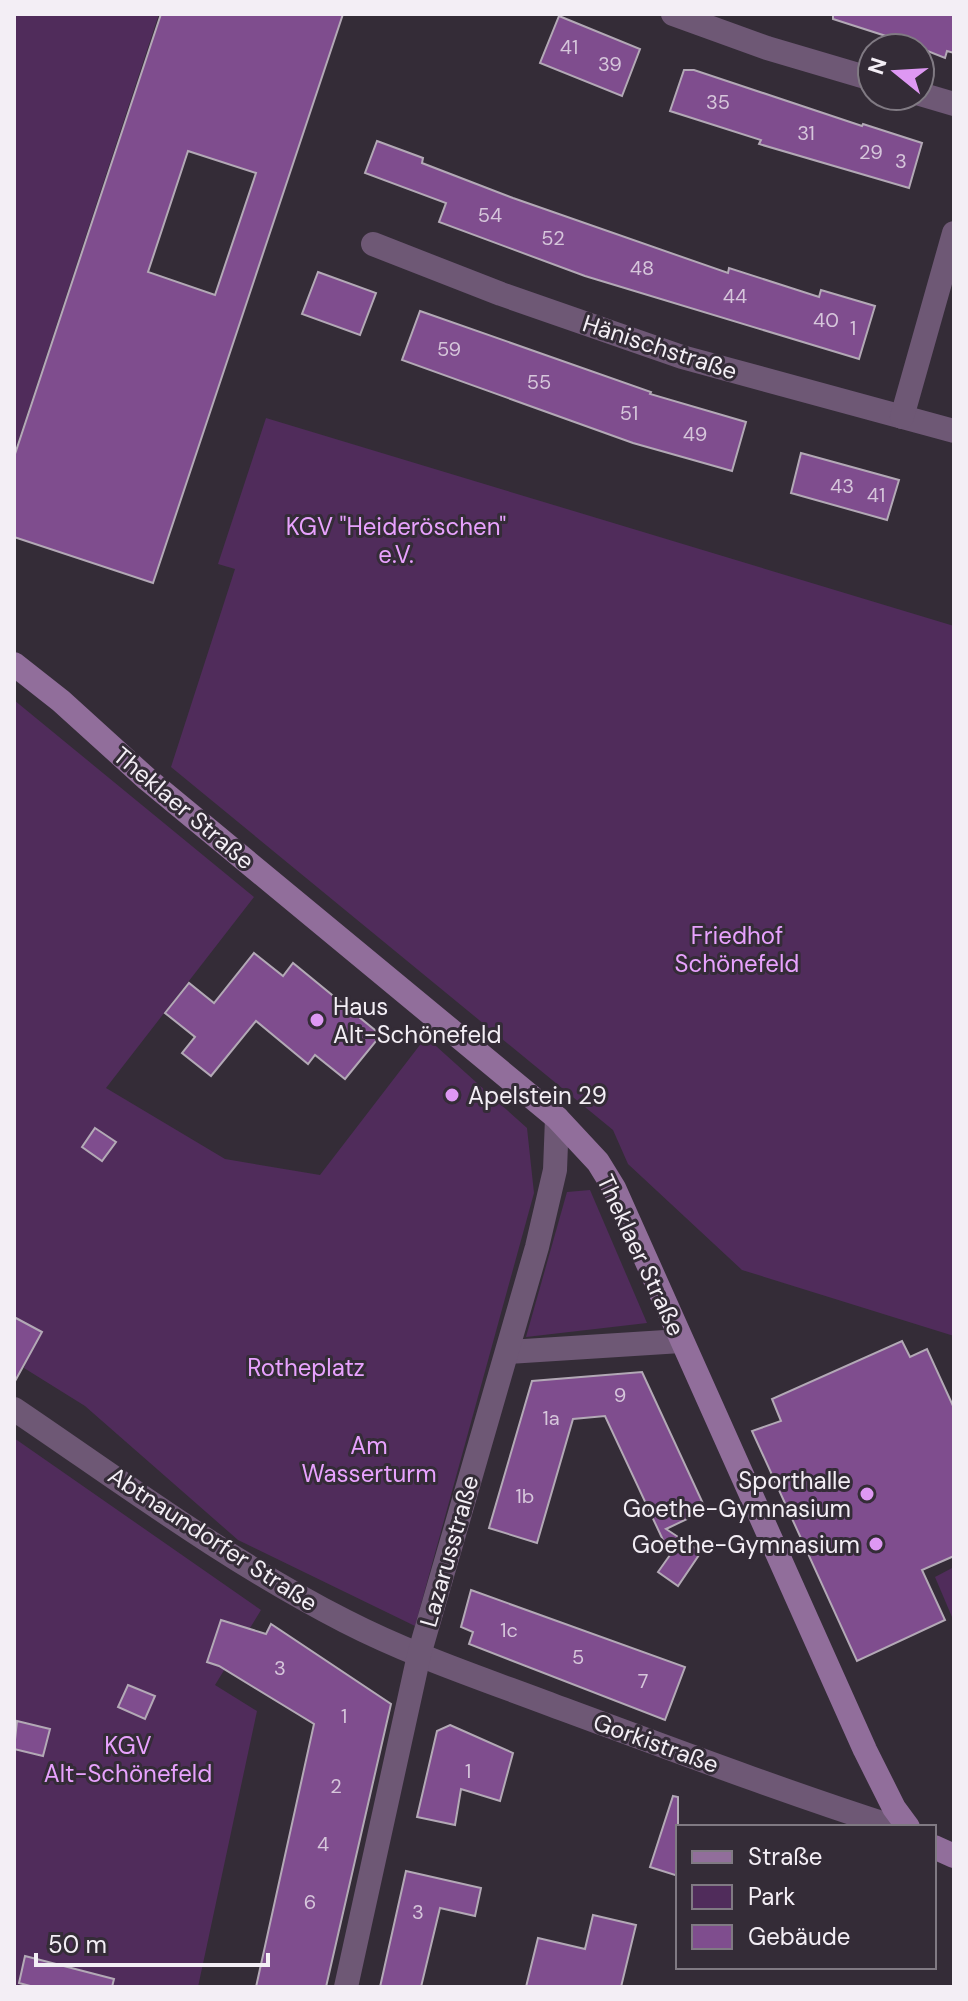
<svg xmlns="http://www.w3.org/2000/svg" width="968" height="2001" viewBox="0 0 968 2001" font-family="'DM Sans',sans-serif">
<rect width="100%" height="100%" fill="#342c37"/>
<!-- green -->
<g fill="#502c5b">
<path d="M14,14h145l-145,440z"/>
<path d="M266,418l688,208v710l-212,-66 -114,-106 -15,-34 -442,-363 64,-198 -17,-5z"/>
<path d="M14,700l240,197 -148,191 119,71 95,16 106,-138 101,91 7,65 -119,433 -177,-86 -153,-134 -61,-38 4,-11 -14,-40z"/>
<path d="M590,1190l57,133 -121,14 41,-145z"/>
<path d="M14,1438l247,172 -46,75 42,26 -59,276h-184z"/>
<path d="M954,1567v48l-2,2 -17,-40z"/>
</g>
<!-- building -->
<g fill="#7f4d8e" stroke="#b3a9b6" stroke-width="2" fill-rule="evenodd">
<path d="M161,14h182l-190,569 -139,-46v-80zM188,151l68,22 -41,122 -67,-23z"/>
<path d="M833,14h121v39l-7,-2 -2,7 -25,-10 -32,-8 1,-3 -56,-18z"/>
<path d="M559,16l81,33 -18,47 -82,-33z"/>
<path d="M684,70h10l168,56 1,-2 59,19 -13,45 -150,-44 2,-4 -91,-29z"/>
<path d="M377,141l46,17 -1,5 91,35 215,75 1,-5 90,29 2,-7 54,16 -16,53 -274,-83 -146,-54 7,-19 -81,-30z"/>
<path d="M318,272l58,21 -16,42 -58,-21z"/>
<path d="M420,311l231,81 -1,2 96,28 -14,49 -99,-28 -231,-83z"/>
<path d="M801,453l98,27 -12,40 -96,-27z"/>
<path d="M254,953l29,23 10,-13 88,72 -36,44 -30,-24 -7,9 -52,-43 -45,55 -29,-23 13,-16 -30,-24 24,-30 25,20z"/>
<path d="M95,1128l21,14 -14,19 -20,-14z"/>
<path d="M14,1317l28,15 -28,51z"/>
<path d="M902,1341l8,16 17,-8 27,59v148l-32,14 23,50 -88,41 -105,-230 29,-10 -9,-22z"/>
<path d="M642,1372l64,138 -40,19 35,23 -23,34 -20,-14 12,-17 -65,-139 -32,3 -36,124 -48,-15 43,-147z"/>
<path d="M471,1590l214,77 -20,53 -196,-76 4,-12 -12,-5z"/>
<path d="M221,1620l45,14 5,-10 120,80 -65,283h-70l58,-263 -95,-58 -12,-4z"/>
<path d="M128,1685l27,11 -10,23 -27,-12z"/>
<path d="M17,1721l33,8 -7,27 -29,-7z"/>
<path d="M450,1725l63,28 -13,48 -39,-12 -6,36 -38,-8 20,-86z"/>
<path d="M673,1796l5,1v79l-28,-9z"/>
<path d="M406,1871l75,17 -6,28 -35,-8 -19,79h-41z"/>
<path d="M593,1915l43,10 -15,62h-95l12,-49 47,11z"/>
<path d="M25,1956l89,23 -2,8h-78l-15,-4z"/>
</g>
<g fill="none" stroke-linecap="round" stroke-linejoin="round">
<!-- street -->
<g stroke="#6e5875" stroke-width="24">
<path d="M673,14l94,34 105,31"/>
<path d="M920,94l34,10"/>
<path d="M373,244l128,50 181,63 272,74"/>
<path d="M902,417l52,-184"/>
<path d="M508,1352l173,-11"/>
<path d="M14,1409c108,73 214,152 331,212 66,34 138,58 207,84 114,42 227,85 342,122"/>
<path d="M346,1987l73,-332 118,-408 18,-77 2,-52"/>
</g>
<!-- secondary -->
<g stroke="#916e9b" stroke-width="24">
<path d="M14,664l47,37 86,78 410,339 41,44 16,26 251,562 29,58 14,19"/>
<path d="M934,1847l20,9"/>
</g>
</g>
<!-- markers -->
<g fill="#de98f3" stroke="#342c37" stroke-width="3">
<circle cx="317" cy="1020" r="8"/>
<circle cx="452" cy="1095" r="8"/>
<circle cx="867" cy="1494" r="8"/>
<circle cx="876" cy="1544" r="8"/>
</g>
<g text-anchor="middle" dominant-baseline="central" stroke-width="6" stroke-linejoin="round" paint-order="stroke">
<!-- number labels -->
<g font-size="20" fill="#d6c6db">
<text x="569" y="47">41</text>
<text x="610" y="64">39</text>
<text x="718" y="102">35</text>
<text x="806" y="133">31</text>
<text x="871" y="152">29</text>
<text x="901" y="161">3</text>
<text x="490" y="215">54</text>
<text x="553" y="238">52</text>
<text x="642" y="268">48</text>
<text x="735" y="296">44</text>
<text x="826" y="320">40</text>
<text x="853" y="328">1</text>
<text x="449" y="349">59</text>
<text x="539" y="382">55</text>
<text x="629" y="413">51</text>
<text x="695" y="434">49</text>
<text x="842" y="486">43</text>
<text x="876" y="495">41</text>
<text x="620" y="1395">9</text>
<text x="551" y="1418">1a</text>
<text x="525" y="1496">1b</text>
<text x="509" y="1630">1c</text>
<text x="578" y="1657">5</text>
<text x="280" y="1668">3</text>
<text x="643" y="1681">7</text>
<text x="344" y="1716">1</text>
<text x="468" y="1771">1</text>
<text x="336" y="1786">2</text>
<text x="323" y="1844">4</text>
<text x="310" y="1902">6</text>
<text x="418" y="1912">3</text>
</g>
<!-- street labels -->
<g font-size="24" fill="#f3eef5" stroke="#342c37">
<text transform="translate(660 347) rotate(18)">Hänischstraße</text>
<text transform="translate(184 808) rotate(40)">Theklaer Straße</text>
<text transform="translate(641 1255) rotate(65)">Theklaer Straße</text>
<text transform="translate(213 1539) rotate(33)">Abtnaundorfer Straße</text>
<text transform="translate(449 1551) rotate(-74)">Lazarusstraße</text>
<text transform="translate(656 1743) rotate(20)">Gorkistraße</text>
</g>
<!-- park labels -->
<g font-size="24" fill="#e8a2fe" stroke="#342c37">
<text x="396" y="526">KGV "Heideröschen"<tspan x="396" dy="28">e.V.</tspan></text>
<text x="737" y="935">Friedhof<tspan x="737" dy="28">Schönefeld</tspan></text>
<text x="306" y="1367">Rotheplatz</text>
<text x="369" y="1445">Am<tspan x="369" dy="28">Wasserturm</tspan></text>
<text x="128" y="1745">KGV<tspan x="128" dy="28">Alt-Schönefeld</tspan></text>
</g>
<!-- poi labels -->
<g font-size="24" fill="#f3eef5" stroke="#342c37" text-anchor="start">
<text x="333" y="1006">Haus<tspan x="333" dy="28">Alt-Schönefeld</tspan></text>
<text x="468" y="1095">Apelstein 29</text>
<text x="851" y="1480" text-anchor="end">Sporthalle<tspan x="851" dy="28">Goethe-Gymnasium</tspan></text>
<text x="860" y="1544" text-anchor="end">Goethe-Gymnasium</text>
</g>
</g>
<!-- border -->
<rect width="968" height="2001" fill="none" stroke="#f3eef5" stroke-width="32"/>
<!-- legend -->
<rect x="676" y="1825" width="260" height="144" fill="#342c37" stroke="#807a83" stroke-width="2"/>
<rect x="692" y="1851" width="40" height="12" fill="#916e9b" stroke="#807a83" stroke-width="2"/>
<text x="748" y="1865" font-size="24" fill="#f3eef5">Straße</text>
<rect x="692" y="1885" width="40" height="24" fill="#502c5b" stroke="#807a83" stroke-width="2"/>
<text x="748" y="1905" font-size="24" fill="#f3eef5">Park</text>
<rect x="692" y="1925" width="40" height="24" fill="#7f4d8e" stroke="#807a83" stroke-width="2"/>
<text x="748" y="1945" font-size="24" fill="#f3eef5">Gebäude</text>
<!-- north arrow -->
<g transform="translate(896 72) rotate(288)"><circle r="38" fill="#342c37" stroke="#807a83" stroke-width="2"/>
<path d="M0-6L14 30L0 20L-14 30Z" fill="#de98f3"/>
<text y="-12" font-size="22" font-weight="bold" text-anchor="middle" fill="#f3eef5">N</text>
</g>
<!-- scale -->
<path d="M36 1953v12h232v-12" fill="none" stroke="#f3eef5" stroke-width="4"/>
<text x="48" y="1953" font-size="24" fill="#f3eef5" stroke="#342c37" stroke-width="6" paint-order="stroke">50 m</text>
</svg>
